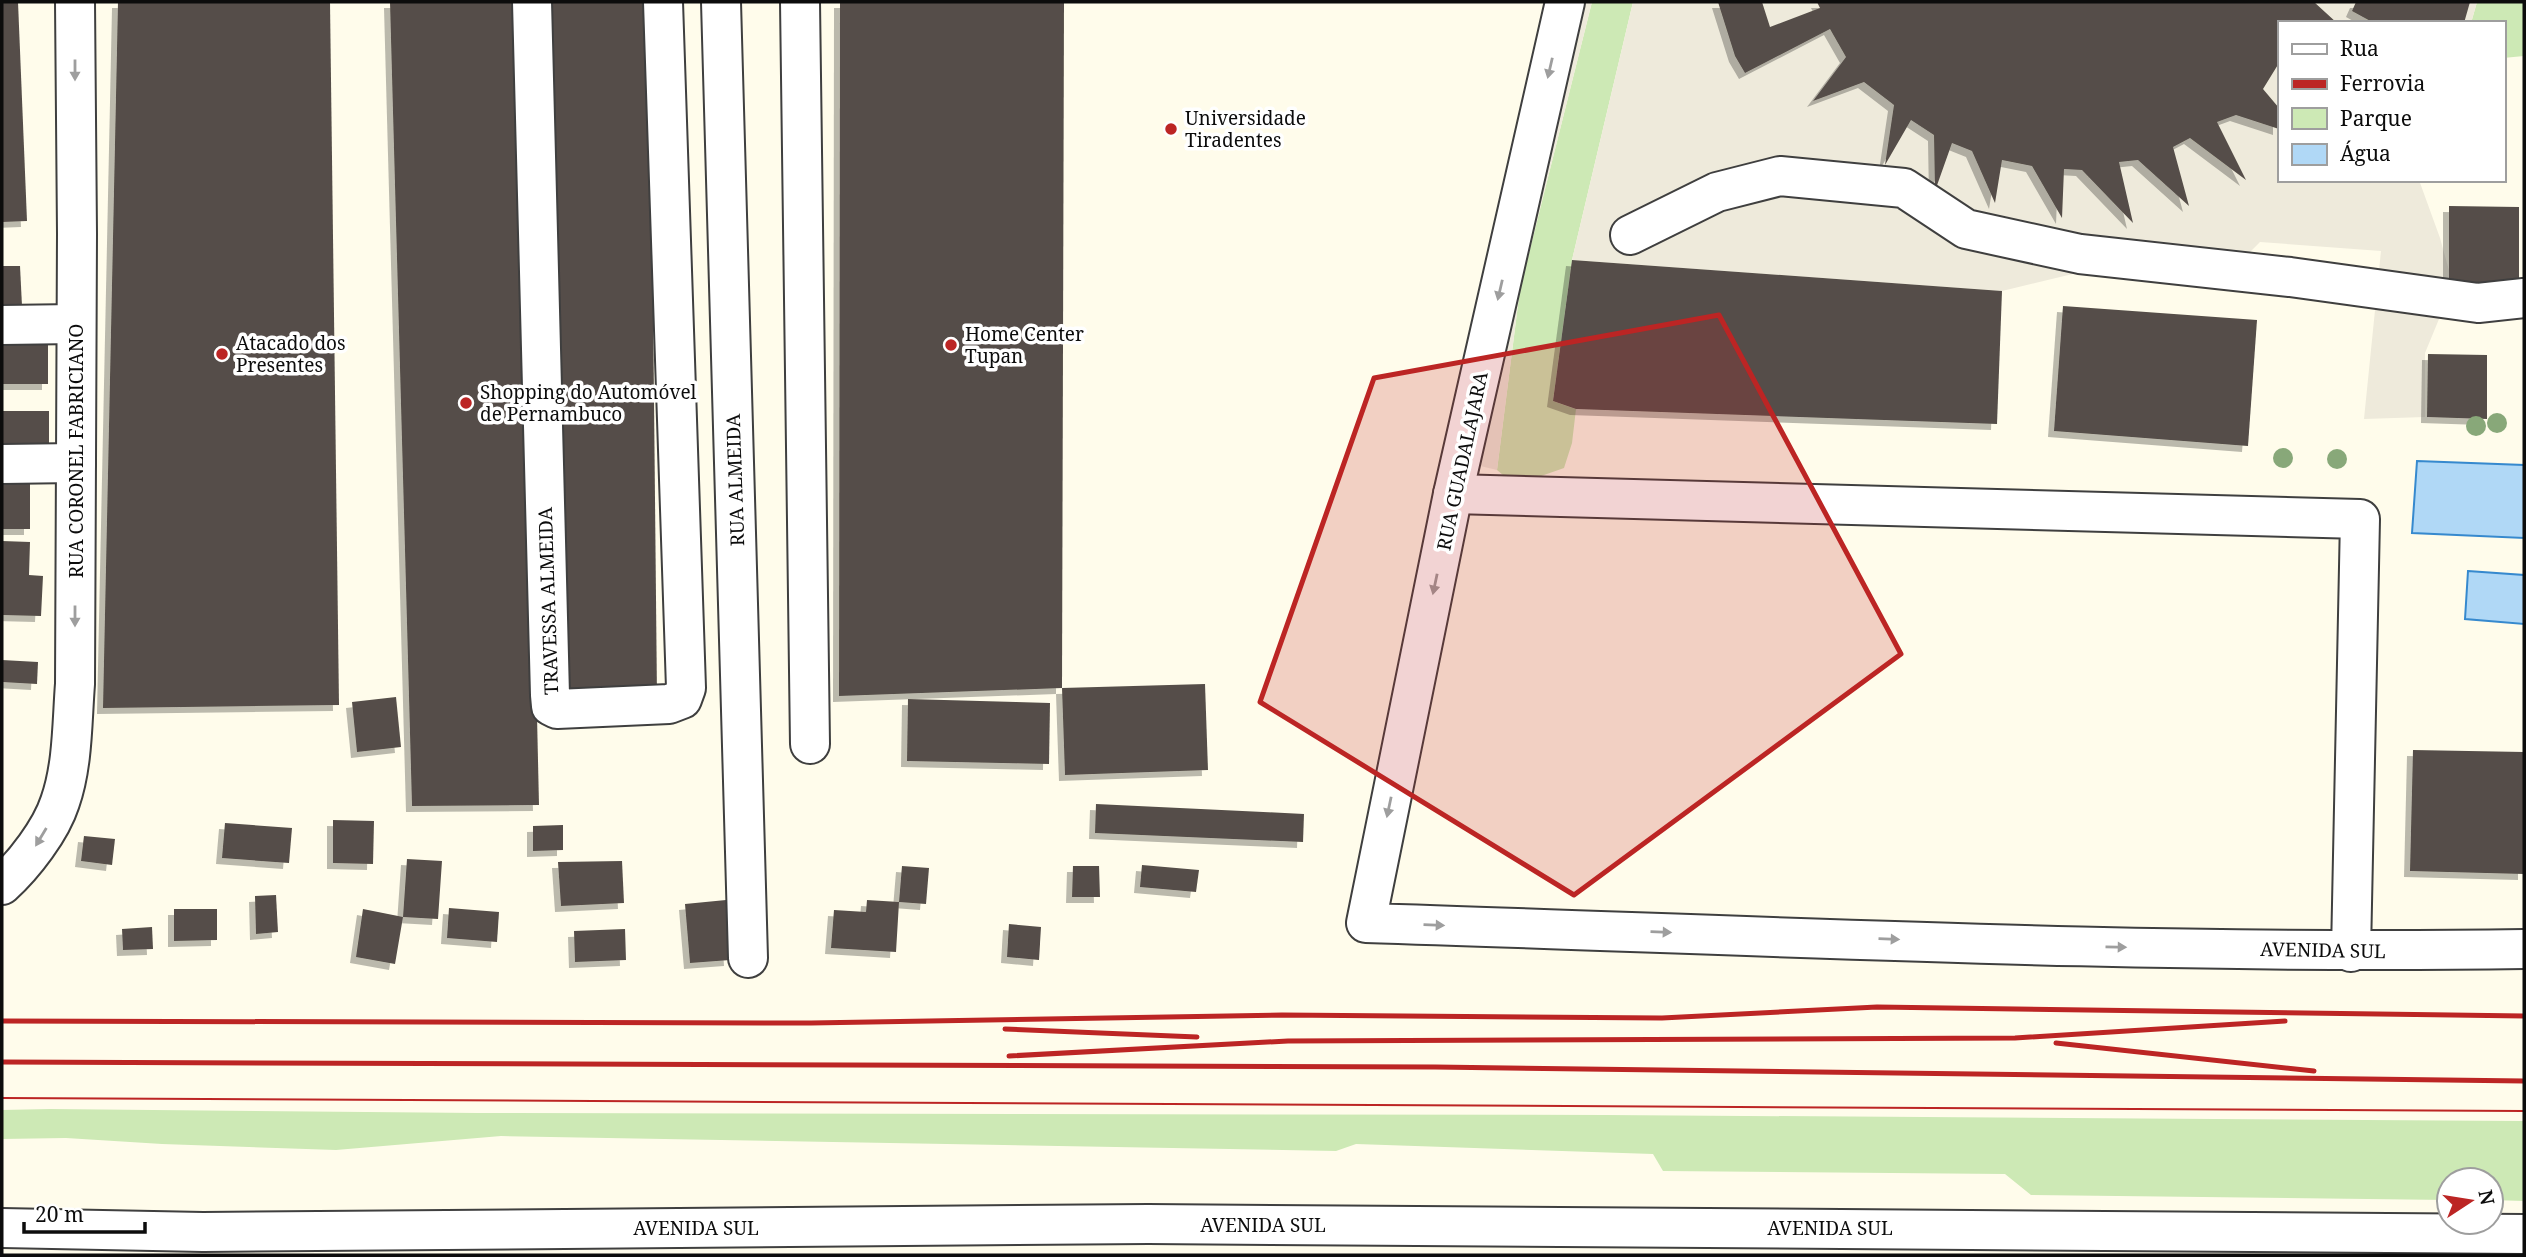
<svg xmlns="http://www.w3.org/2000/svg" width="2526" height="1257" viewBox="0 0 2526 1257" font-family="'Noto Serif',serif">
<defs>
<filter id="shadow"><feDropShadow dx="-6" dy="6" stdDeviation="0" flood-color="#0004"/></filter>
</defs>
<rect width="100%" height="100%" fill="#fffceb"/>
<!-- green -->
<g fill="#cde9b5">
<path d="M1592,2h41l-61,258 -19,141 23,8 -4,34 -8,25 -49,17 -18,-15 23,-181z"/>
<path d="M2477,2h47v54l-21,2v-35h-32z"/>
<path d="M50,1109l428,4 1128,2 918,6v80l-33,-1v-20h-42v20l-418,-5 -26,-21 -342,-3 -10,-17 -297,-10 -20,7 -835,-15 -165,14 -174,-6 -96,-6 -64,1v-29z"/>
</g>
<!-- plaza -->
<g fill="#eeeadb">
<path d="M1577,2h15l-72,287 -23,181 -29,-7z"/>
<path d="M1633,2h844l-6,21h-192v157h140l21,58 13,47 -28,68v64l-61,2 17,-168 -121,-9 -15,15 -164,15 -79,19 -430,-31z"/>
</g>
<!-- water -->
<g fill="#b0d8f6" stroke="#3689ce" stroke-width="2">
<path d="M2417,461l107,4v73l-112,-5z"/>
<path d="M2468,571l56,4v49l-59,-5z"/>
</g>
<!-- building -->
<g fill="#554e48" filter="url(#shadow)">
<path d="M2,2h16l9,219 -25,1z"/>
<path d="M118,2h212l9,703 -236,3z"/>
<path d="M390,2h131l18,803 -127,1z"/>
<path d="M543,2h107l7,696 -100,1z"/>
<path d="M840,2h224l-2,686 -223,8z"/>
<path d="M1718,2h44l8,25 50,-19 -3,-6h497l23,21h-58v40l-16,26 16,19v21l-43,-14 -19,7 29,58 -56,-42 -17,9 16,59 -51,-46 -19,2 14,61 -51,-53 -18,-1 -2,49 -30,-52 -30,-6 -7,43 -23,-52 -20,-8 -17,48 -1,-56 -23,-15 -26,45 9,-60 -30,-23 -51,19 33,-44 -16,-28 -85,44 -10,-17z"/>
<path d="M2356,2l74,1 40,-1 -6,21h-90l-22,-12z"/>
<path d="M2449,206l70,1v75h-70z"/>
<path d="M1572,260l430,31 -5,133 -421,-15 -23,-8z"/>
<path d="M2,266h18l2,40 -20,1z"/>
<path d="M2063,306l194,14 -9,126 -194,-15z"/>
<rect x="2" y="333" width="46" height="51"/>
<path d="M2428,354l59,1v64l-60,-2z"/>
<rect x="2" y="411" width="47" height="36"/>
<rect x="2" y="479" width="28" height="50"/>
<path d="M2,541l28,1 -1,33 14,1 -2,40 -39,-1z"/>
<path d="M2,660l36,2 -1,22 -35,-2z"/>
<path d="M1205,684l3,86 -143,5 -3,-87z"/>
<path d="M396,697l5,50 -44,5 -5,-50z"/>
<path d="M908,699l142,4 -1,61 -142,-3z"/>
<path d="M2413,750l111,2v122l-114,-3z"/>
<path d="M1096,804l208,10 -1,28 -208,-9z"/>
<path d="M333,820l41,1 -1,43 -40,-1z"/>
<path d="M225,823l67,5 -3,35 -67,-5z"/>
<path d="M563,825v25l-30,1v-25z"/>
<path d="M84,836l31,3 -3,26 -31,-4z"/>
<path d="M407,859l35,2 -4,58 -35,-2 -8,47 -39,-7 7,-48 40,8z"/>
<path d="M622,861l2,42 -63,3 -3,-44z"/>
<path d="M1142,865l57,5 -3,22 -56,-5z"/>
<path d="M902,866l27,2 -3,36 -27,-2z"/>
<path d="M1073,866h26l1,31h-28z"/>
<path d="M276,895l2,37 -22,2 -1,-38z"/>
<path d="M726,900l4,60 -40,3 -5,-59z"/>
<path d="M867,900l32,2 -3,50 -65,-4 3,-38 32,2z"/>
<path d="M449,908l50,4 -2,30 -50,-4z"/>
<path d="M174,909h43v31l-43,1z"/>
<path d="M1009,924l32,3 -2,33 -32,-3z"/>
<path d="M152,927l1,22 -30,1 -1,-21z"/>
<path d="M625,929l1,31 -51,2 -1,-31z"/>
</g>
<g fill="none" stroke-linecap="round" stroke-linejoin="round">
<!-- minor casing -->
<g stroke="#3f3f3f" stroke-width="42">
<g id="minor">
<path d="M532,2l18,693 1,11 6,3 112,-5 13,-5 4,-11 -23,-686"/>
<path d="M721,2l27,956"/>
<path d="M800,2l10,742"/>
<path d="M1565,2l-112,492 -87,429c386,12 772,32 1158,26"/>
<path d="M1630,235l87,-43 63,-16 124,12 62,41 114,25 210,23 188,26 46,-5"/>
<path d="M2,325l74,-1"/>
<path d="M2,464l74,-1"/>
<path d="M1453,494l907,25 -9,433"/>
<path d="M2,885c22,-20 49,-55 58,-83 13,-37 12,-80 15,-118l2,-450 -2,-232"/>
<path d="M2,1228l201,4 945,-8 1376,10"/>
</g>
</g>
<!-- minor -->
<use href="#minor" stroke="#fff" stroke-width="38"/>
<!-- tram -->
<path stroke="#bc2524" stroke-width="2" d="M2,1098l2522,13"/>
<!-- rail -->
<g stroke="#bc2524" stroke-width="5">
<path d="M2,1021l809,2 471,-8 380,3 215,-11 647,9"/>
<path d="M1005,1029l192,8"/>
<path d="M2056,1043l258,28"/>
<path d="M1009,1056l279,-15 727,-3 270,-17"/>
<path d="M2,1062l1433,5 1089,14"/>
</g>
</g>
<!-- trees -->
<g fill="#88a879">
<circle cx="2497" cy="423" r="10"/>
<circle cx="2476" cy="426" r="10"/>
<circle cx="2283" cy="458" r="10"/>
<circle cx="2337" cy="459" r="10"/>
</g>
<!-- one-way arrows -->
<defs><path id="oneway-solid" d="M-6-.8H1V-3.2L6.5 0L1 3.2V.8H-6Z" transform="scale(1.75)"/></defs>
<g fill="#9e9e9e">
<use href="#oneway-solid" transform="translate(1550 68) rotate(103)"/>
<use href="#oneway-solid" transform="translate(75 70) rotate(90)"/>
<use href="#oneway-solid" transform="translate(1500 290) rotate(103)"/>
<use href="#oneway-solid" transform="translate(1435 584) rotate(102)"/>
<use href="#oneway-solid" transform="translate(75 616) rotate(90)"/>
<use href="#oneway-solid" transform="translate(1389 807) rotate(102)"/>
<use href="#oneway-solid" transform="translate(41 837) rotate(121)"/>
<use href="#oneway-solid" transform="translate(1434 925) rotate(2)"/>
<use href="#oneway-solid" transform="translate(1661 932) rotate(2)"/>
<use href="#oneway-solid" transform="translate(1889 939) rotate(2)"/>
<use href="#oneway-solid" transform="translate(2116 947) rotate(1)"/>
</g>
<!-- marked area -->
<path fill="#bc2524" fill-opacity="0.2" stroke="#bc2524" stroke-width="5" stroke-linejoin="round" d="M1719,315l182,339 -327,241 -314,-193 114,-324z"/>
<!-- markers -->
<g fill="#bc2524" stroke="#fff" stroke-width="2.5">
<circle cx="1171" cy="129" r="7"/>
<circle cx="951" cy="345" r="7"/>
<circle cx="222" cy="354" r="7"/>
<circle cx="466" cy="403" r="7"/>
</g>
<g text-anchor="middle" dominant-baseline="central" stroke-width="7" stroke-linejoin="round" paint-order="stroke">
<!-- poi labels -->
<g font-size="19" fill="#0c0c0c" stroke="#fff" text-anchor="start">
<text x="1185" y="118">Universidade<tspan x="1185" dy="22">Tiradentes</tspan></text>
<text x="965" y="334">Home Center<tspan x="965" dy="22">Tupan</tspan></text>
<text x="236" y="343">Atacado dos<tspan x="236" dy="22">Presentes</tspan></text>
<text x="480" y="392">Shopping do Automóvel<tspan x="480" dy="22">de Pernambuco</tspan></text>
</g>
<!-- street labels -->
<g font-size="19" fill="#0c0c0c" stroke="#fff">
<text transform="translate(76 451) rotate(-90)">RUA CORONEL FABRICIANO</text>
<text transform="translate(1462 461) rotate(-78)">RUA GUADALAJARA</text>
<text transform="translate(735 480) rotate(-92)">RUA ALMEIDA</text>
<text transform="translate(548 601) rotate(-92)">TRAVESSA ALMEIDA</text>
<text transform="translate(2323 950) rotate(1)">AVENIDA SUL</text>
<text x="1263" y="1225">AVENIDA SUL</text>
<text x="696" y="1228">AVENIDA SUL</text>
<text x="1830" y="1228">AVENIDA SUL</text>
</g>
</g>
<!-- border -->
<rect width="2526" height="1257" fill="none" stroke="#0c0c0c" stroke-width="7"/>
<!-- legend -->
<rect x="2278" y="21" width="228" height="161" fill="#ffffff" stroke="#9e9e9e" stroke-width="2"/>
<rect x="2292" y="44" width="35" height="10" fill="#ffffff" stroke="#9e9e9e" stroke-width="2"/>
<text x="2340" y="56" font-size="21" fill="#0c0c0c">Rua</text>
<rect x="2292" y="79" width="35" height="10" fill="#bc2524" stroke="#9e9e9e" stroke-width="2"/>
<text x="2340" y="91" font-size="21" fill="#0c0c0c">Ferrovia</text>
<rect x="2292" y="108" width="35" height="21" fill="#cde9b5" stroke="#9e9e9e" stroke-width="2"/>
<text x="2340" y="126" font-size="21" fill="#0c0c0c">Parque</text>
<rect x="2292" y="144" width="35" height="21" fill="#b0d8f6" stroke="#9e9e9e" stroke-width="2"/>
<text x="2340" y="161" font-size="21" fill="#0c0c0c">Água</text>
<!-- north arrow -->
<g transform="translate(2470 1201) rotate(78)"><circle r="33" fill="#ffffff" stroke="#9e9e9e" stroke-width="2"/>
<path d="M0-5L12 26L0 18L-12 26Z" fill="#bc2524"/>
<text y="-10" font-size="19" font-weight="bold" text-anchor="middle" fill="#0c0c0c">N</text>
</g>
<!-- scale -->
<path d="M24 1222v10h121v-10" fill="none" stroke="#0c0c0c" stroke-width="3.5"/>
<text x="35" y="1222" font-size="21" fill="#0c0c0c" stroke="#ffffff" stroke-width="5" paint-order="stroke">20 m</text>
</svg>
